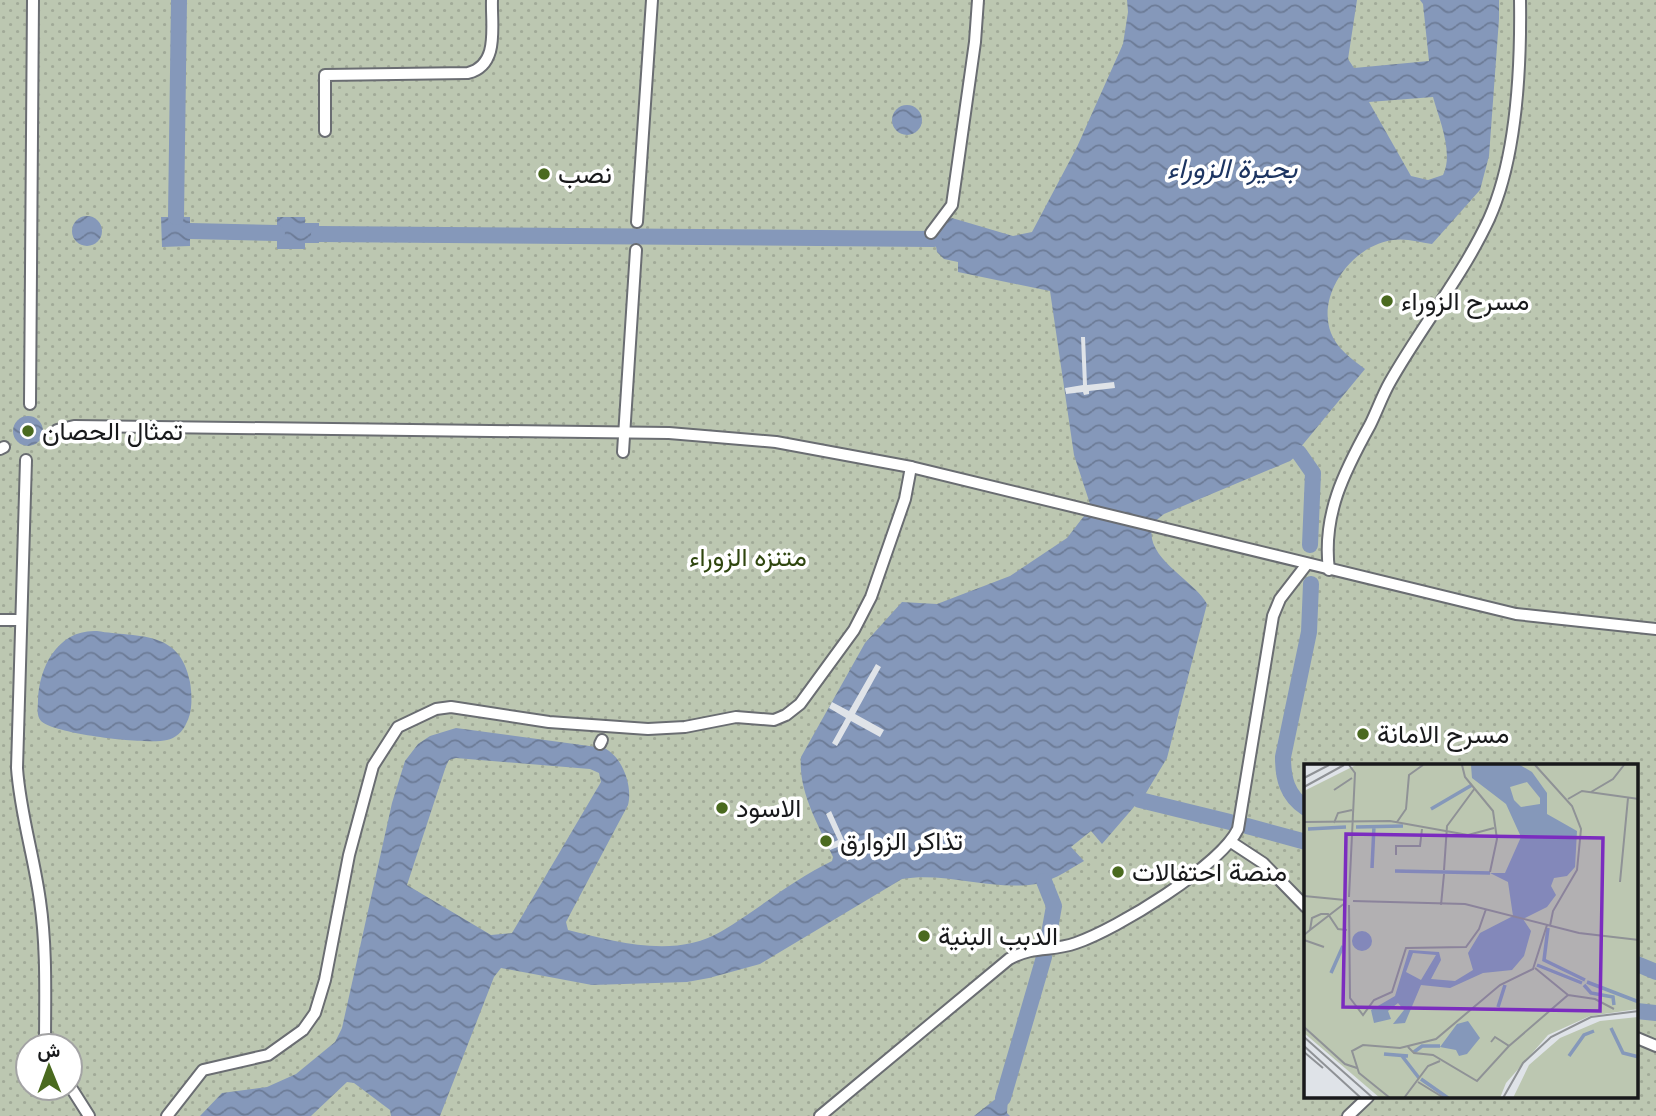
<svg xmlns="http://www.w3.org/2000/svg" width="1656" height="1116" viewBox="0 0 1656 1116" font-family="'Space Grotesk',Vazirmatn,sans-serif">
<defs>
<pattern id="park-dots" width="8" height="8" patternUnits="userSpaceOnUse" patternTransform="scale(1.75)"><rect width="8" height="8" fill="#bcc7b1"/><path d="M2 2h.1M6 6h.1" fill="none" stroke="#a1aa98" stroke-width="1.8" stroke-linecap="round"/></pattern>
<pattern id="water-waves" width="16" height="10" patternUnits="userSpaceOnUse" patternTransform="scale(1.75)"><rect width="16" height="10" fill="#8598ba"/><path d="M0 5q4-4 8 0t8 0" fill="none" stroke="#6c7b96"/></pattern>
</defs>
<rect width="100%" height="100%" fill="#dfe3e8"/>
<!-- park -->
<path fill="url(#park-dots)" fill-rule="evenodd" d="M0,0h1656v1116h-1656zM1306,766h331v331h-331zM28,1046h42v42h-42z"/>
<!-- water -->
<g fill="url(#water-waves)" fill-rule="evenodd">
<path d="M1127,0h230l-9,59 6,9 75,-7 -6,-57 -3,-4h79v19l-10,137 -9,34 -48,54c-13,-2 -26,-6 -39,-4 -40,5 -77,54 -62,93 6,16 21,26 34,36l-65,79 2,3 -12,10 -126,53 -10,8c-15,34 41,58 53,82l-40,154 -21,35 -44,51 -11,-13 -20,16 13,14c-17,10 -36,23 -55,24 -43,4 -85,-13 -127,-6l-142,85 -51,14 -22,4 -95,3 -91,-17 -7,9 -54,139h-49l-1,-6 -36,-27 -7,-1 -36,34h-111l22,-23 45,-6 29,-13 39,-32 7,-14 50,-225 13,-42 13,-17 12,-8 26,-8 148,20c18,8 29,38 24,57l-62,117 2,8c48,12 108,29 154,1 37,-22 70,-51 110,-70l1,-4c-14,-31 -35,-65 -32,-100l64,-114 37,-41 35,2 73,-28 57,-38 24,-31 -17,-52 -24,-164 -92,-19v-10l-14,-3 -7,-7 -3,-17 12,-15 6,-2 61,18 19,-4 45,-85 46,-103 5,-32zM1433,97c6,22 21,56 10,78l-15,5 -17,-4 -42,-74zM456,758l134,11 9,4 2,9 -89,151 -21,2 -84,-50 39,-119 3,-6z"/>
<circle cx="907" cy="120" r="15"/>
<circle cx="87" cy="231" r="15"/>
<path d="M161,217h29v29l-28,1z"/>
<path d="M277,217h28v6h14v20h-14v6h-28z"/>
<circle cx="28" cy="431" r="15"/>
<path d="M97,631c41,7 83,-2 93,51 2,13 3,30 -4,42 -3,7 -11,15 -19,16 -20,5 -113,-6 -126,-19 -5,-6 -3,-14 -3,-21 1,-33 20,-71 59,-69z"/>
<path d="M998,1097l10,2 -1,14 3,3h-36z"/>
</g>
<!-- pier -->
<g fill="#dfe3e8">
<path d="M1081,337h4l2,48 27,-3 1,6 -26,3v3l-5,1 -1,-3 -17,2 -1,-6 18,-3z"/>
<path d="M876,664l5,3 -26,47 29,16 -4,7 -29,-16 -14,25 -5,-3 14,-25 -17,-10 3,-6 17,9z"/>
<path d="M831,811l21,47 -5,3 -7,-15 -10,4 -3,-5 11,-5 -12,-26z"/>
</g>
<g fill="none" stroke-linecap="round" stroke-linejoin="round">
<!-- canal -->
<g stroke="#8598ba" stroke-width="16">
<path d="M176,217l3,-217"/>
<path d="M190,231l87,2"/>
<path d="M319,234l615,5"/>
<path d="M1299,453l14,20 -3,72"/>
<path d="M1140,800l90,22"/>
<path d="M1306,808c-19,-12 -23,-30 -23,-51l26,-125 2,-48"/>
<path d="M1247,826l59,16"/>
<path d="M1044,881l10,25 -5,28"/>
<path d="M1637,964l19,8"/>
<path d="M1637,1011l19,2"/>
<path d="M1003,1098l41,-141"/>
</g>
<!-- pedestrian casing -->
<g stroke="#6a6d72" stroke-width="14">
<g id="pedestrian">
<path d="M325,131v-56l143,-2c32,-8 23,-47 24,-73"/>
<path d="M637,222l15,-222"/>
<path d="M931,233l21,-28 23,-163 3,-42"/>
<path d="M30,404l3,-404"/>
<path d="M57,430l17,-4 595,7 107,9 135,25 605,147 140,15"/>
<path d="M0,449l4,-2"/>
<path d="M623,452l13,-202"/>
<path d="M26,460l-9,308c3,45 17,88 23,133 7,48 5,96 5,145"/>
<path d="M1329,570c-7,-55 15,-98 41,-145 7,-14 12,-29 20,-43 31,-55 72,-105 99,-163 28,-62 32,-151 31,-219"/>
<path d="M0,620h20"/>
<path d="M600,744l2,-4"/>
<path d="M1231,842l32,21 43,44"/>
<path d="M1637,1038l19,8"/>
<path d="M70,1086l19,30"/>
<path d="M167,1116l36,-46 65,-15 35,-25 12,-17 10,-33 24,-125 24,-89 25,-39 38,-18 15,-2 98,15 99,7 37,-2 51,-10 38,3 12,-5 14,-11 54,-74 17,-33 34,-98 6,-32"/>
<path d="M820,1116l189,-157c26,-14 42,-7 67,-16 41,-14 144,-77 162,-114l35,-213 7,-17 27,-35"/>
<path d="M1348,1116l20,-19"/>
</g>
</g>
<!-- pedestrian -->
<use href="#pedestrian" stroke="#fff" stroke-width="10"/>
</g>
<!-- markers -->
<g fill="#4a6a1f" stroke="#fff" stroke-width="2.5">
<circle cx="544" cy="174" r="7"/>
<circle cx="1387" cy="301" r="7"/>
<circle cx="28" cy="431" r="7"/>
<circle cx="1363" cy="734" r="7"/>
<circle cx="722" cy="808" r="7"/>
<circle cx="826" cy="841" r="7"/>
<circle cx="1118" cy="872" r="7"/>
<circle cx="924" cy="936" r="7"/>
</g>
<g text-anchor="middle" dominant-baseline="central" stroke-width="7" stroke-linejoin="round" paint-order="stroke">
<!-- poi labels -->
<g font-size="26" fill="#18191b" stroke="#fff" text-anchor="start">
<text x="558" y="174">نصب</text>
<text x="1401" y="301">مسرح الزوراء</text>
<text x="42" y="431">تمثال الحصان</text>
<text x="1377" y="734">مسرح الامانة</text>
<text x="736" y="808">الاسود</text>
<text x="840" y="841">تذاكر الزوارق</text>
<text x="1132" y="872">منصة احتفالات</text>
<text x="938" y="936">الدبب البنية</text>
</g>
<!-- park labels -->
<g font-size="26" fill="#2f460f" stroke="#fff">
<text x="748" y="557">متنزه الزوراء</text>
</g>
<!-- water labels -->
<g font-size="28" font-style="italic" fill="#1c3461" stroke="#fff">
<text x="1232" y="168">بحيرة الزوراء</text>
</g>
</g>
<!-- overview -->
<g transform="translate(1304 764)">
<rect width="334" height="334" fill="#dfe3e8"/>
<path d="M52,1h282v244l-48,7 -42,19 -42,48 -6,15h-120l-76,-65v-242zM334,253v81h-125l16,-33 31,-27 40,-17z" fill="#bcc7b1"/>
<path d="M326,40l8,1 -5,32 5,3 -10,-1z" fill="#bcc7b1"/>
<path d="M167,1h49l12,7 15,21v21l30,17 -2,36 -8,9 -13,2 -3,8 5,9 -9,12 -24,12 8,12 -7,25 -12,14 -29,3 -33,15 -29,-3 -16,38 -12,1 11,-14 -6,-7 -10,8 3,8 -17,4 -3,-13 24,-14 14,-46 30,2 2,8 -10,19 24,2 18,-11 -5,-17 12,-20 33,-17 -5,-34 -18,-9h15l16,-36 -15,-33 -34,-26zM223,18l13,16v6l-19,3 -7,-7 -4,-13zM109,189l23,2 -15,25 -15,-8zM48 177a10 10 0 1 1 20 0a10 10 0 1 1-20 0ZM164,257l12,17 -13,16 -8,2 -3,-6 -16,-3 17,-23z" fill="#8598ba" fill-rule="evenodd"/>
<path fill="none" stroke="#8598ba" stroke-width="3.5" d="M127,45l41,-24M52,63l47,-1M4,65l38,-2M68,104l2,-42M91,107l95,2M244,164l-4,32 41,20M233,201l45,18M27,209l12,-27M283,218l52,20M280,221l7,8 22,4 1,8M194,243l7,-22M307,264l12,25 16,4M110,288l8,-6h18M80,290l24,2M98,292l17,22M265,292l15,-21 10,-4M117,315l27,19"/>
<path fill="none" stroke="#8f9296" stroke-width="2" d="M45,1l6,8 -6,124M158,1l3,12 28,34 4,28 -7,33M231,1l37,41 9,23 -4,41 -24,41 -3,15M0,14l25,-13M0,23l40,-22M30,26l18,-12M287,28l22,-13 11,-14M264,35l14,-8 57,8M0,58l86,-1 78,14 26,-7M93,58l9,-13 3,-34 14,-10M30,59l4,-10 14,-3M92,91v-9h24l2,-17M140,106l3,-44 28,-38M316,118l8,-84M0,132l41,4M49,137l112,3 114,29 60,7M45,141l1,93 13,17 11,-15 18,-8 14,-44 60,-1 13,-18 7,-20M137,141l3,-31M6,166l35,-27M0,171l6,-5 2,-12 9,-4h7l10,15 9,1M0,176l20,7M264,231l27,4 19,10M0,263l41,37 12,4M0,273l69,61M0,282l57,52M205,282l59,-51 -33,-27M104,283l6,6 19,2 44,26 32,-35 -14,-9 -4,5M0,288l19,16M114,318l26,16M86,334l-31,-25 -7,-22 11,-6 37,3 36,-9 64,-54 33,-16 14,-44M100,334l24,-32 12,-5M199,334l20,-35 28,-26 40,-20 48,-6"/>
<path fill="#7b2cbf" fill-opacity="0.15" stroke="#7b2cbf" stroke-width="3.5" d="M42,70l257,4 -3,173 -257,-4z"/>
<rect width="334" height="334" fill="none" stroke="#18191b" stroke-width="3.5"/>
</g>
<!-- north arrow -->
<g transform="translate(49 1067) rotate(359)"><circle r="33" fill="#ffffff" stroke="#a3a3a4" stroke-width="2"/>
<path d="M0-5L12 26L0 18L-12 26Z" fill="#4a6a1f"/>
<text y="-10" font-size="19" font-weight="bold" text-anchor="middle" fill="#18191b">ش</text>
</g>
</svg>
